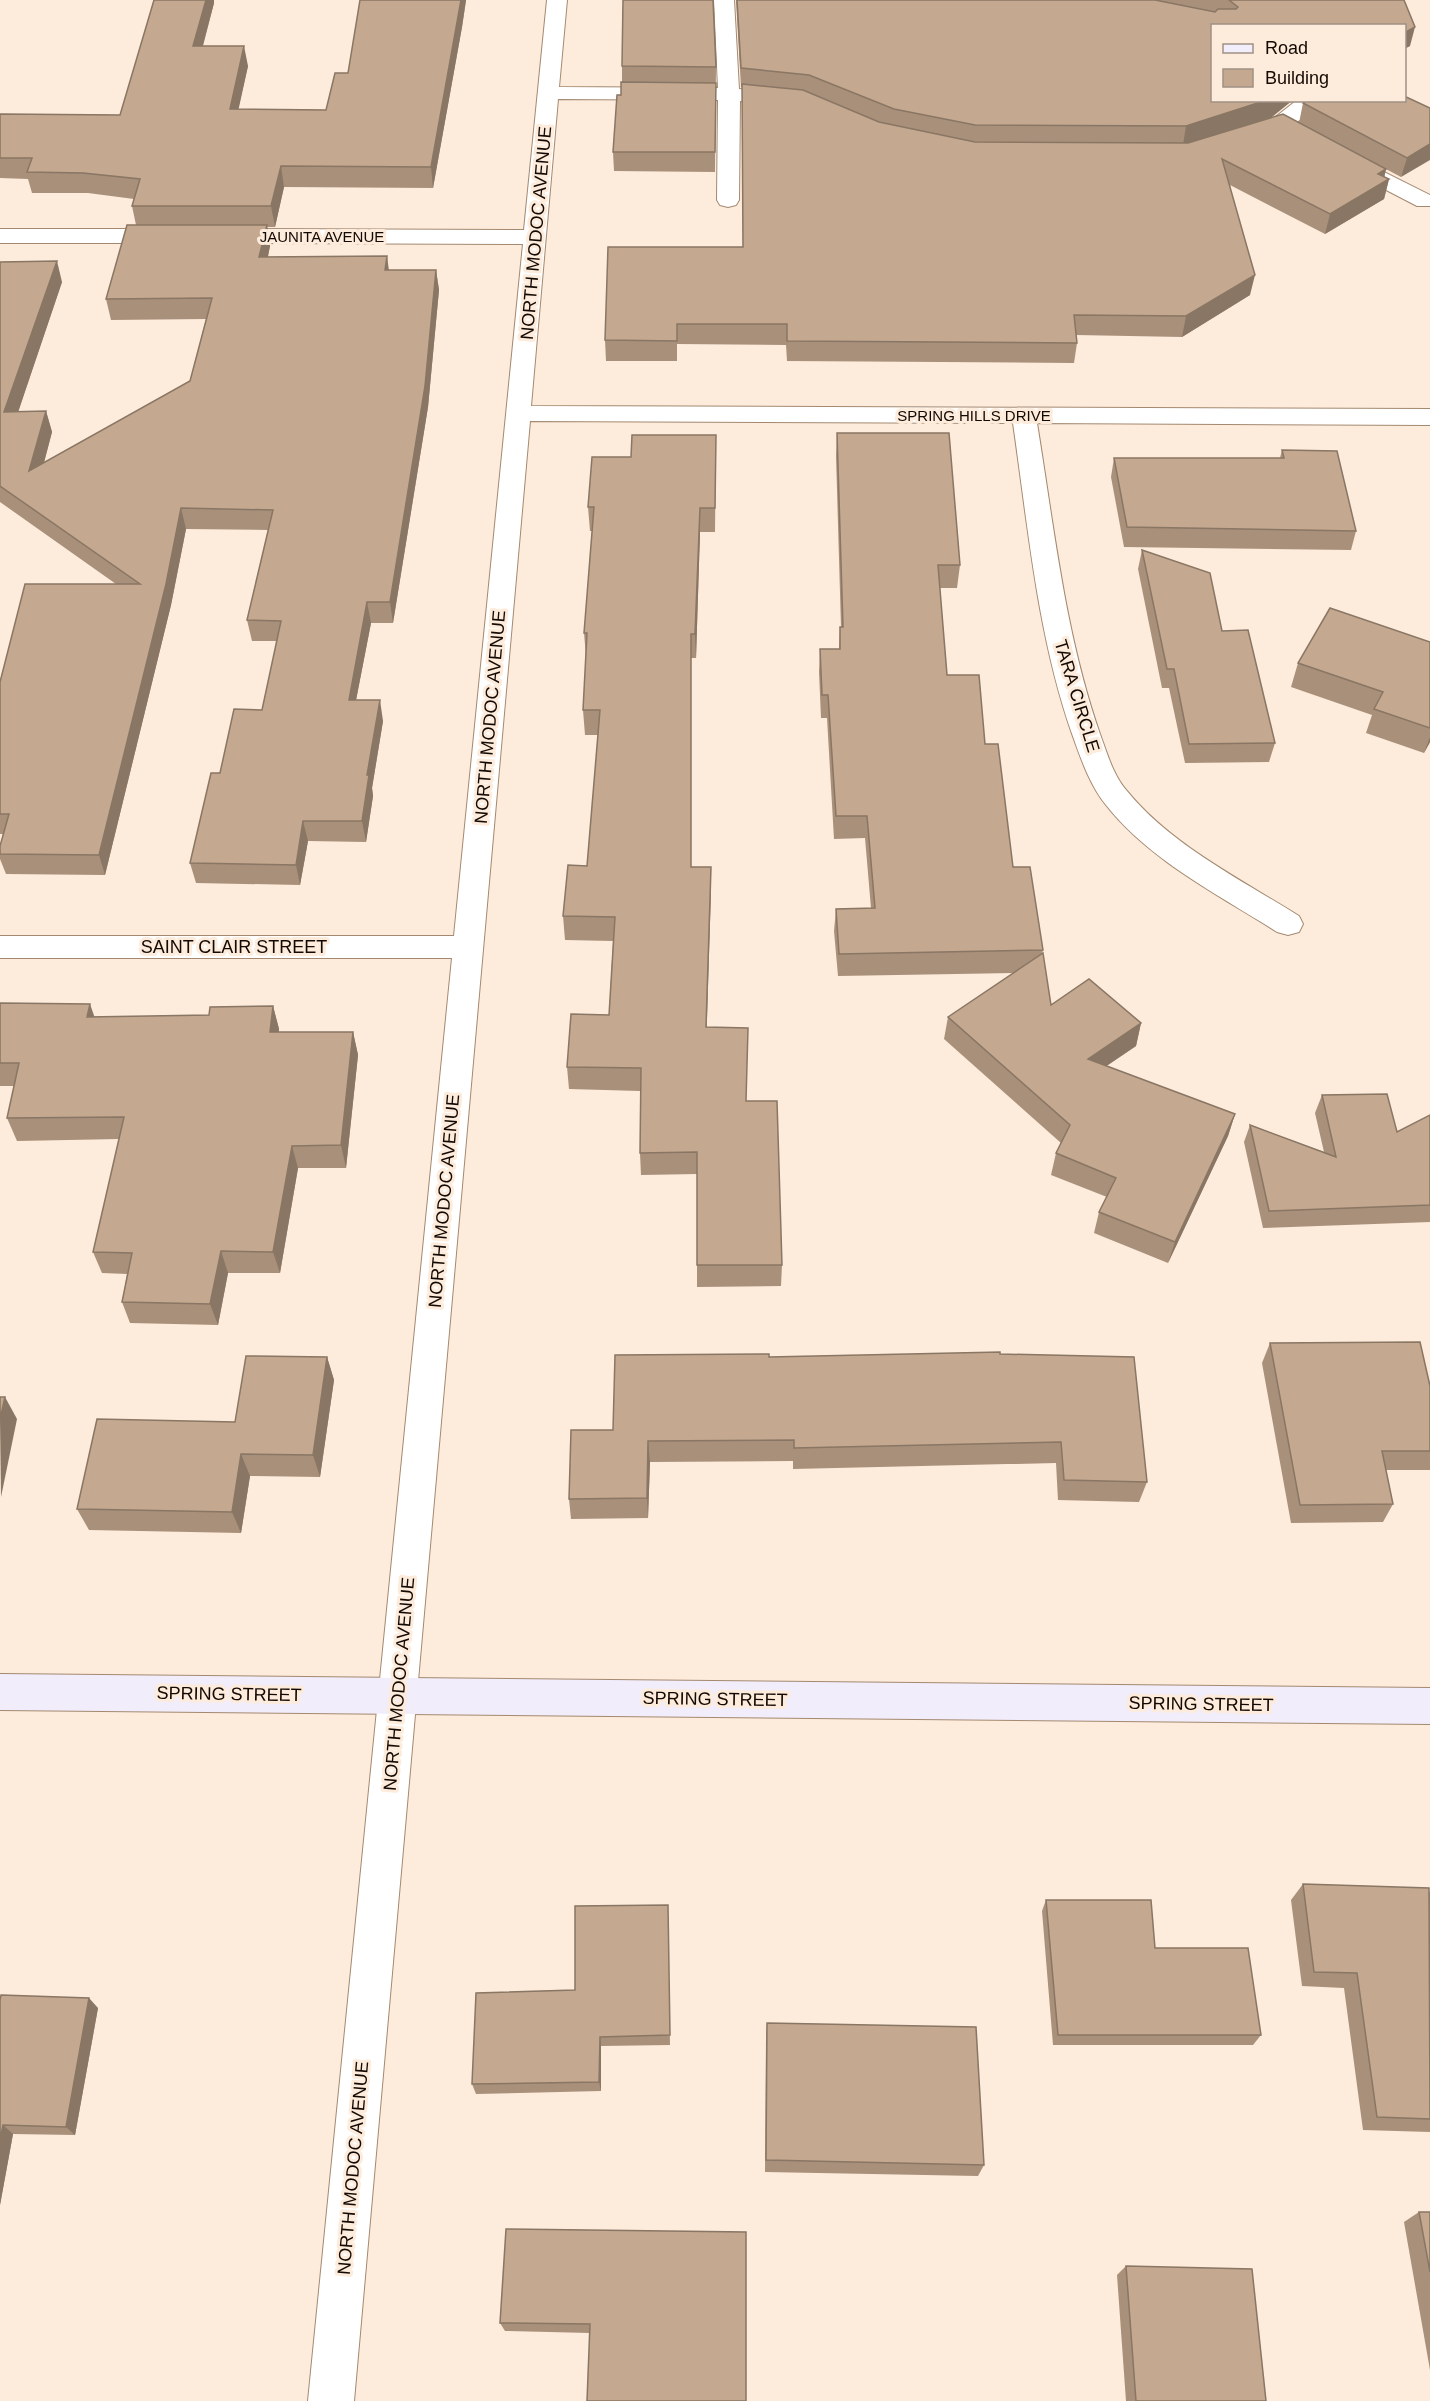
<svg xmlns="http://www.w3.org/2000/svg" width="1430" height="2401" viewBox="0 0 1430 2401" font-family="Arial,sans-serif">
<rect width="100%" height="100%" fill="#fdebdb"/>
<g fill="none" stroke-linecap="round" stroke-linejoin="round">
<!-- street casing -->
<g stroke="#a48970" stroke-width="2">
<g id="street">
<path d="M547,0h20l-8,87 159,1 -4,-88h20l5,89 48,5 7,2 4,4 -4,4 -7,2 -47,-5 -1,99 -3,5 -8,2 -8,-2 -3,-5 1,-100 -160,-1 -27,307 899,3v16l-393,-2c17,104 28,211 63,311 7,19 13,41 27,57 44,54 113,88 172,125l4,8 -4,8 -11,3 -11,-3c-58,-37 -128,-72 -171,-127 -17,-21 -26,-49 -35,-74 -34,-99 -43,-205 -58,-308l-483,-2 -176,1980h-46l144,-1443h-452v-22h454l69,-692 -299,-1 -8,-2 -3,-5 3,-5 8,-2 300,1z"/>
<path d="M1297,100h24c-13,20 -58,45 -82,40l-3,-5 3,-5 34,-11z"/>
<path d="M1348,154l82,41v11h-13l-77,-40 -3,-5 3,-5z"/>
<path d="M0,229h169l8,2 3,5 -3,5 -8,2h-169z"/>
</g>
</g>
<!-- secondary casing -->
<g stroke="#a48970" stroke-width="2">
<path id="secondary" d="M0,1674l1430,14v36l-1430,-14z"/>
</g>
<!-- street -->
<use href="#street" fill="#fff" fill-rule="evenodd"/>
<!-- secondary -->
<use href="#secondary" fill="#f1edfb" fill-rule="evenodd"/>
</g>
<!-- wall -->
<g fill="#a9907b">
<path d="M154,0h60v3l-11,43 45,20 -10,43 88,1 22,-37 12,-73h106l-4,27 -29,161 -149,-1 -9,40h-8l3,19 -2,11 119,-1 2,14h47l3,20 -11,117 -35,216h-22l-15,77 27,21 -11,67 1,8 -7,46 -58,-1 -8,44 -104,-2 -6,-20 30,-90 42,-63 15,-69h-25l-5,-21 21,-90 -82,-1 -15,76 -66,270 -99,-1 -6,-15v-13l3,-12h-3v-152l116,-98 -116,-82v-240l62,20 -44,130 28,-1 6,21 -8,31 146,-82 16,-62 -95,1 -5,-21 30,-74 -4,-19 2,-7 -46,-6h-56l-4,-14 -28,-1v-64l120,1z"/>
<path d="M736,0h668l6,46 -6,3v-23h-192l60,91 -84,26 198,26 -2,8 5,2 -5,20 -59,35 -95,-49 20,110 -68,42 -106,-2 1,8 -3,20 -287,-2 -1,-16 -109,-1v17h-71l-1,-21 138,-93 -1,-160h-1z"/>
<path d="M622,66l94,1 -1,105 -101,-1 -1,-19 8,-57 1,-13z"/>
<path d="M1303,103l127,5 -29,69 -102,-54z"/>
<path d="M837,433l123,132 -3,23h-17l7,87 38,69 28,123 30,83 -1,4 9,51 90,18 -5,23 -30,20 129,48 -7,22 -60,127 -74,-30 5,-21 8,-15 -56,-22 5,-22 5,-10 -117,-104 4,-22 66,-44 -176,3 -4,-45 2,-22 35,-1 -6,-70 -31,1 -7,-121h-6l-2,-46 1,-23h19l1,-22h1l-5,-171z"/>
<path d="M716,435l-1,97h-15l-4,126h-5v209h20l-5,160 40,74 36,164 -1,21 -84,1v-113l-56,1 -1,-22v-62l-71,-2 -2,-22 42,-52 4,-74 -48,-1 -2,-24 24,-50 11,-131h-13l-2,-25 3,-53 -2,-24 8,-102h-2l-2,-24 43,-50z"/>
<path d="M1282,450l74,81 -5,19 -227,-3 -13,-70 3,-19h166z"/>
<path d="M1142,550l80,81 53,112 -6,19 -84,1 -16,-75h-7l-24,-119z"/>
<path d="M1430,642v100l-6,11 -58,-20 6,-18 -81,-28 7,-24z"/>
<path d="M0,1003l94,14 115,-2 64,-9 6,23v3h74l5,23 -12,113h-48l-18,105h-52l-10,52 -88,-2 -8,-21 5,-28 -25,-1 -9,-21 26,-113 -102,2 -10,-23 7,-32h-14z"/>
<path d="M1322,1095l75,37 33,-17v107l-167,6 -19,-86 6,-17 74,27 -9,-39z"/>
<path d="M1270,1343l160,43v84h-44l7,34 -10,18 -92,1 -29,-160z"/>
<path d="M1000,1354l147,128 -8,20 -81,-2 -2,-37 -263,6v-8l-143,1 -2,56 -77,1 -2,-20 44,-69 156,-73z"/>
<path d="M327,1357l7,23 -14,97 -70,-1 -9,57 -152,-3 -12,-21 158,-87z"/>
<path d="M1303,1884l127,8v240l-67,-2 -19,-142 -42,-2 -11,-86z"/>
<path d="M1046,1900l109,48 106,87 -8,10h-200l-11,-134z"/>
<path d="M668,1916l2,129 -69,1v45l-125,3 -4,-10 103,-94z"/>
<path d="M0,2000l98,8 -23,127 -62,-1 -13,71z"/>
<path d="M767,2023l217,142 -6,11 -213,-4 1,-135z"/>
<path d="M1419,2212h11v158l-26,-148z"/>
<path d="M746,2232l-156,101 -85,-2 -5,-8z"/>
<path d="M1126,2266l140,135h-140l-9,-126z"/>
</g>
<!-- shaded-wall -->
<g fill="#897664">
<path d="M206,0h8v3l-17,64 -4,-21z"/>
<path d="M461,0h5l-4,27 -29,161 -2,-21z"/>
<path d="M1415,27l-5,19 -6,3v-16z"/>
<path d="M244,46l4,20 -14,64 -4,-21z"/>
<path d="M1267,100h26l-21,17 -89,28 3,-19z"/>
<path d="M1430,144v16l-29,17 6,-19z"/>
<path d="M281,166l3,21 -9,40 -4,-21z"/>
<path d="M1386,169l-3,14 6,-4 -5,20 -59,35 5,-20 48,-40z"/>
<path d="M267,225l3,21 -7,32 -4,-21z"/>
<path d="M387,256l2,21 -4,-7z"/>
<path d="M57,261l5,21 -51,151 -7,-21z"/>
<path d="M436,270l3,20 -11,117 -35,216 -3,-21z"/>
<path d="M1255,275l-5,20 -68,42 4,-21z"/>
<path d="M46,411l6,21 -16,60 -7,-21z"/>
<path d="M181,508l5,21 -15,76 -66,270 -6,-20z"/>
<path d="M700,508v24l-4,126 -1,-24z"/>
<path d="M367,602l4,21 -19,98 -3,-21z"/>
<path d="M380,700l3,21 -11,67 1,8 -7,46 -4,-21 5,-46z"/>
<path d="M1430,737v5l-6,11z"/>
<path d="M303,821l5,20 -8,44 -4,-20z"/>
<path d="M711,867v24l-5,159v-23z"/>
<path d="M90,1004l8,23 -11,-10z"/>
<path d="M273,1006l6,23 -3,27 -6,-24z"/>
<path d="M1141,1023l-5,23 -53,36 5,-23z"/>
<path d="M353,1032l5,23 -12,113 -5,-23z"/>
<path d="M1235,1114l-7,22 -60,127 7,-21z"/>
<path d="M292,1146l6,22 -18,105 -7,-21z"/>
<path d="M221,1251l7,22 -10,52 -8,-21z"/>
<path d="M327,1357l7,23 -14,97 -7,-22z"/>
<path d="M5,1397l12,22 -16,78 -1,-78z"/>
<path d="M648,1441l2,21 -2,56 -1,-20z"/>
<path d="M241,1454l9,22 -9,57 -9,-21z"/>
<path d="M89,1998l9,10 -23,127 -9,-8z"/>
<path d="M600,2037l1,9v45l-2,-9z"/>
<path d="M3,2125l10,9 -13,71v-65z"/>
</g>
<!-- building -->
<g fill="#c4a88f" stroke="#897664" stroke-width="1.5">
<path d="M154,0h52l-13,46h51l-14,63 96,1 9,-37h13l12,-73h101l-30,167 -150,-1 -10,40h-139l8,-27 -57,-6 -56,-1 5,-14h-32v-44l120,1z"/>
<path d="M623,0h90l3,67 -94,-1z"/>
<path d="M737,0h418l60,12 3,-3h18l2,-2 -9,-7h175l11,27 -11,6v-7h-192v74h55l-81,26 -211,-1 -81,-16 -85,-34 -68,-7z"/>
<path d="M621,82l95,1 -1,69h-102l4,-57h4z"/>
<path d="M742,84l61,6 76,32 96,20 213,1 95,-29 103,55 -8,5 11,5 -59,35 -108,-55 33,116 -69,41 -112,-1 3,28 -290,-2v-17h-110v17l-72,-1 3,-93h135z"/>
<path d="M1404,96l26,12v36l-23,14 -104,-55 3,-3h98z"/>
<path d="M127,225h140l-8,32 128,-1 -2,14h51l-11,116 -35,216h-23l-18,98h31l-13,75h2l-7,46h-59l-7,44 -106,-2 21,-90h9l14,-64 28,1 19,-89 -34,-1 26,-110 -92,-2 -15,76 -67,271 -99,-1v-8l9,-32h-9v-132l25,-98h115l-140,-98v-224l57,-1 -53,151 42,-1 -17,60 161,-90 22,-83 -106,1z"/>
<path d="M837,433h112l11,132h-22l9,110h32l6,69h13l15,123h17l13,83 -204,4 -3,-45 39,-1 -8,-92h-31l-8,-121h-6l-2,-46h20v-22h3z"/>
<path d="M632,435h84l-1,73h-15l-5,126h-4v233h20l-5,160 42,1 -2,73h31l5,164h-85v-113l-57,1 1,-85 -74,-1 4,-53 38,1 6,-98 -52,-1 5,-51 19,1 13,-156h-17l4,-77h-3l10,-126h-6l4,-50h39z"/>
<path d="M1282,450l55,1 19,80 -229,-4 -13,-69h170z"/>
<path d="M1142,550l68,23 12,58 26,-1 27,113 -86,1 -15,-75h-7z"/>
<path d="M1330,608l100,34v86l-56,-19 9,-17 -85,-29z"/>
<path d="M1043,953l8,52 38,-26 52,44 -53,36 147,55 -60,128 -76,-30 17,-34 -60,-25 14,-28 -122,-108z"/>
<path d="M0,1003l90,1 -3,13 122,-2 1,-8 63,-1 -3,26h83l-12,113 -49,1 -19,106 -52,-1 -11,53 -88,-2 10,-49 -39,-1 31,-135 -117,1 12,-55h-19z"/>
<path d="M1387,1094l10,38 33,-17v90l-161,6 -19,-86 86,32 -14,-62z"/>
<path d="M1420,1342l10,44v65h-48l11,53 -93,1 -30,-162z"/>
<path d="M1000,1352v2l134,3 13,125 -83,-2 -3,-38 -267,6v-8l-146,1 -1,57 -78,1 2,-69h42l2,-75 154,-1v3z"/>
<path d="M246,1356l81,1 -14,98 -72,-1 -9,58 -155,-3 20,-90 138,3z"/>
<path d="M0,1397h5l-5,22z"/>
<path d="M1303,1884l126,4 1,231 -53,-2 -20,-144 -43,-1z"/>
<path d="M1046,1900h105l4,48h93l13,87h-203z"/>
<path d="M668,1905l2,130 -70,2 -1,45 -127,2 4,-91 99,-3v-84z"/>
<path d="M1,1995l88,3 -23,129 -63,-2 -3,15v-140z"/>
<path d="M767,2023l209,4 8,138 -218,-5z"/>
<path d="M1419,2212h11v60z"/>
<path d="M506,2229l240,3v169h-159l3,-77 -90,-1z"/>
<path d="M1126,2266l126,3 14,132h-130z"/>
</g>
<g text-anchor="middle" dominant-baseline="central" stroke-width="6" stroke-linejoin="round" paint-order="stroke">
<!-- far-street labels -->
<g font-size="15" fill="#130903" stroke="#fdebdb">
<text x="322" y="236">JAUNITA AVENUE</text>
<text x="974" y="415">SPRING HILLS DRIVE</text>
</g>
<!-- street labels -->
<g font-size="18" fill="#130903" stroke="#fdebdb">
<text transform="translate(536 233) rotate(-85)">NORTH MODOC AVENUE</text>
<text transform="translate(1077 696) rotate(73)">TARA CIRCLE</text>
<text transform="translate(490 717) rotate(-85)">NORTH MODOC AVENUE</text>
<text x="234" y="947">SAINT CLAIR STREET</text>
<text transform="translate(444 1201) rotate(-85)">NORTH MODOC AVENUE</text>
<text transform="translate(399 1684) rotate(-85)">NORTH MODOC AVENUE</text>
<text transform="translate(229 1694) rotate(1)">SPRING STREET</text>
<text transform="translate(715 1699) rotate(1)">SPRING STREET</text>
<text transform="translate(1201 1704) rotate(1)">SPRING STREET</text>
<text transform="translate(353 2168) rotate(-85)">NORTH MODOC AVENUE</text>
</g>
</g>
<!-- legend -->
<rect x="1211" y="24" width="195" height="78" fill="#fdebdb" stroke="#9f9185" stroke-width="1.5"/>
<rect x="1223" y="44" width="30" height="9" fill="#f1edfb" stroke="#9f9185" stroke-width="1.5"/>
<text x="1265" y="54" font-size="18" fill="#130903">Road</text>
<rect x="1223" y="69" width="30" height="18" fill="#c4a88f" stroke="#9f9185" stroke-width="1.5"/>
<text x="1265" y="84" font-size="18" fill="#130903">Building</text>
</svg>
